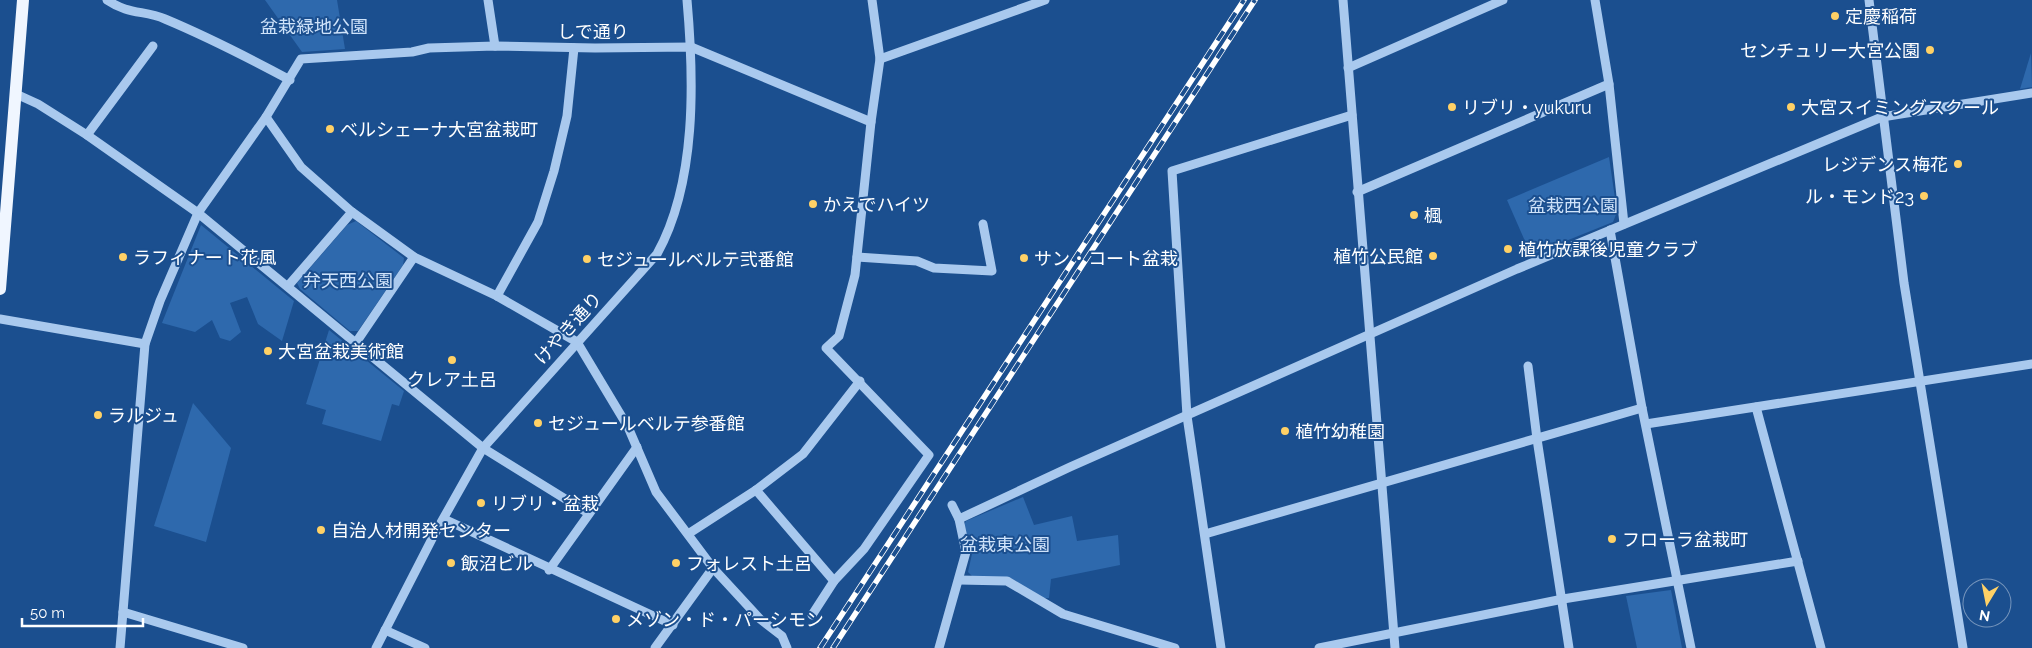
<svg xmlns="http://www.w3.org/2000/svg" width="2032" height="648" viewBox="0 0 2032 648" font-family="Raleway,'Noto Sans JP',sans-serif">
<rect width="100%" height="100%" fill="#1b4f8f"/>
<!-- green -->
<g fill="#2e69ad">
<path d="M265,0h72l8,49 -43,3z"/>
<path d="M2031,53l1,34 -12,2z"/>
<path d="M1609,157l8,55 -4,10 -82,33 -24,-55z"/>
<path d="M356,221l48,37 -1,7 -45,66h-8l-50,-42 -3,-6 50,-58z"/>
<path d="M201,225l93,76 -12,40 -24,-17 -11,-27 -17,6 11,29 -11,9 -10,-3 -8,-18 -17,12 -33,-9z"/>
<path d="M329,330l75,61 -5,15 -7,-2 -11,37 -59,-17 4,-14 -20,-6z"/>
<path d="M193,403l38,45 -25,94 -52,-16z"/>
<path d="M1023,497l11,28 38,-9 5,25 41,-6 2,30 -69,14 -2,19h-7l-31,-20 -38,-1 -5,-5 4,-18 -9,-27 3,-6z"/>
<path d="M1671,590l11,58h-45l-11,-52z"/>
</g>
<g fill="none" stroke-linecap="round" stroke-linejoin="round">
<!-- minor -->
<g stroke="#a9c9ee" stroke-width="9">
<path d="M107,0c22,15 37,10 58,19 43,18 84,39 125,61"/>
<path d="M488,0l7,46"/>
<path d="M1343,0l52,648"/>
<path d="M1595,0l14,84 15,140"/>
<path d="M1869,0l35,283 59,365"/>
<path d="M880,59l165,-59"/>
<path d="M1348,68l155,-68"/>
<path d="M16,94l22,10 49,31 111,78 285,235 105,65"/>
<path d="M266,117l35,50 51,45 62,45 83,39 80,46 51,85 28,65 57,76 47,51 22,17 5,12"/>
<path d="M87,135l66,-89"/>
<path d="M1357,192l252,-108"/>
<path d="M1610,230l32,178 49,240"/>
<path d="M857,257l60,4 17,7 58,3 -9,-47"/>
<path d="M288,286l64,-74"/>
<path d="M497,296l41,-74 16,-51 13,-55 7,-68"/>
<path d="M0,319l145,25"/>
<path d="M355,344l59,-87"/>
<path d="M1528,366l9,73 32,209"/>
<path d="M1756,407l65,241"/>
<path d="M1646,424l386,-60"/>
<path d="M756,490l78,91"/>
<path d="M444,519l229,106"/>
<path d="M959,519l111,-52 447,-198 365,-152 150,-24"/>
<path d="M688,534l68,-44 47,-36 57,-73"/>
<path d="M1205,534l437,-126"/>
<path d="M549,570l88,-123"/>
<path d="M959,580l48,1 56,33 112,34"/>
<path d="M123,612l120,36"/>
<path d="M812,615l22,-34 30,-32 65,-94 -103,-107 13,-12 16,-61 16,-153 9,-63 -8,-59"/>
<path d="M385,630l40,18"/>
<path d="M120,648l25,-304 15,-43 38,-88 68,-96 35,-58 111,-7 17,-4 66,-2 100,2 96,-1 180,75"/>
<path d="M376,648l58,-113 49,-87 174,-194c40,-72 37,-175 30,-254"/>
<path d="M655,648l58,-80"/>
<path d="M939,648l27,-96 -7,-33 -7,-14"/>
<path d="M1221,648l-34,-232 -15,-245 180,-56"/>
<path d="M1319,648l244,-49 235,-38"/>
</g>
<!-- major -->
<path stroke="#f0f6ff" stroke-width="12" d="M0,289l23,-289"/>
<!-- rail casing -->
<g stroke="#fff" stroke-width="5.5">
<g id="rail">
<path d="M820,648l424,-648"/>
<path d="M833,648l422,-648"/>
</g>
</g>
<!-- rail -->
<use href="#rail" stroke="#1b4f8f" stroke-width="4" stroke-dasharray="11" stroke-linecap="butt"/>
</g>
<!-- markers -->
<g fill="#ffd166" stroke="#1b4f8f" stroke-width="2">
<circle cx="1835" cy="16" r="5"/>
<circle cx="1930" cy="50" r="5"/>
<circle cx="1452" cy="107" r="5"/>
<circle cx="1791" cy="107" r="5"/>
<circle cx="330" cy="129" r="5"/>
<circle cx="1958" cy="164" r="5"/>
<circle cx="1924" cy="196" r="5"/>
<circle cx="813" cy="204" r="5"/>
<circle cx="1414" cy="215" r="5"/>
<circle cx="1508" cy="249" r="5"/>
<circle cx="1433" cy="256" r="5"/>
<circle cx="123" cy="257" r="5"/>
<circle cx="1024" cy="258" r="5"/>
<circle cx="587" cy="259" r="5"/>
<circle cx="268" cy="351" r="5"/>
<circle cx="452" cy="360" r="5"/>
<circle cx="98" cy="415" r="5"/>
<circle cx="538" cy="423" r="5"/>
<circle cx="1285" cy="431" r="5"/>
<circle cx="481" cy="503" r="5"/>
<circle cx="321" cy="530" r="5"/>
<circle cx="1612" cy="539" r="5"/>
<circle cx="451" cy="563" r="5"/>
<circle cx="676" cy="563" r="5"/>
<circle cx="616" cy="619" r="5"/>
</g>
<g text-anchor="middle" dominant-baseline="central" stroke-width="4" stroke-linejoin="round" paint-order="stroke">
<!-- poi labels -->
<g font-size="18" fill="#fff" stroke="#1b4f8f" text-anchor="start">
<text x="1845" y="16">定慶稲荷</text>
<text x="1920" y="50" text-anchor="end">センチュリー大宮公園</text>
<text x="1462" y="107">リブリ・yukuru</text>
<text x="1801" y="107">大宮スイミングスクール</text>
<text x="340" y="129">ベルシェーナ大宮盆栽町</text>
<text x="1948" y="164" text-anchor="end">レジデンス梅花</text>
<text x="1914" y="196" text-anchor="end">ル・モンド23</text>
<text x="823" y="204">かえでハイツ</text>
<text x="1424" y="215">楓</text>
<text x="1518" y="249">植竹放課後児童クラブ</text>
<text x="1423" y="256" text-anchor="end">植竹公民館</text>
<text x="133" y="257">ラフィナート花風</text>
<text x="1034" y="258">サン・コート盆栽</text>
<text x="597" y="259">セジュールベルテ弐番館</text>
<text x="278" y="351">大宮盆栽美術館</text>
<text x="452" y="379" text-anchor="middle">クレア土呂</text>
<text x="108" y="415">ラルジュ</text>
<text x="548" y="423">セジュールベルテ参番館</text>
<text x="1295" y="431">植竹幼稚園</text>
<text x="491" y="503">リブリ・盆栽</text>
<text x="331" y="530">自治人材開発センター</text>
<text x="1622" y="539">フローラ盆栽町</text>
<text x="461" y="563">飯沼ビル</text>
<text x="686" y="563">フォレスト土呂</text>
<text x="626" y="619">メゾン・ド・パーシモン</text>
</g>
<!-- park labels -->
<g font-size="18" fill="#cfe3fa" stroke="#1b4f8f">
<text x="314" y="26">盆栽緑地公園</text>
<text x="1573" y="205">盆栽西公園</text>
<text x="348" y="280">弁天西公園</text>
<text x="1005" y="544">盆栽東公園</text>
</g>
<!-- street labels -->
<g font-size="18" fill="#fff" stroke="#1b4f8f">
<text x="593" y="31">しで通り</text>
<text transform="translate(568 328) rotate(-48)">けやき通り</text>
</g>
</g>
<!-- north arrow -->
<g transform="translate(1987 603) rotate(190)"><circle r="24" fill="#1b4f8f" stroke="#7695bc"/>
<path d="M0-4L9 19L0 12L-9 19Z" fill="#ffd166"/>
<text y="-8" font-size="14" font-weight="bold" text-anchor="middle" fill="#ffffff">N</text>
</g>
<!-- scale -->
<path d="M22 618v8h121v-8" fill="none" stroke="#ffffff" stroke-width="2.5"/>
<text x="30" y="618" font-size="15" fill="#ffffff" stroke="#1b4f8f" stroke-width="4" paint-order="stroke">50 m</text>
</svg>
